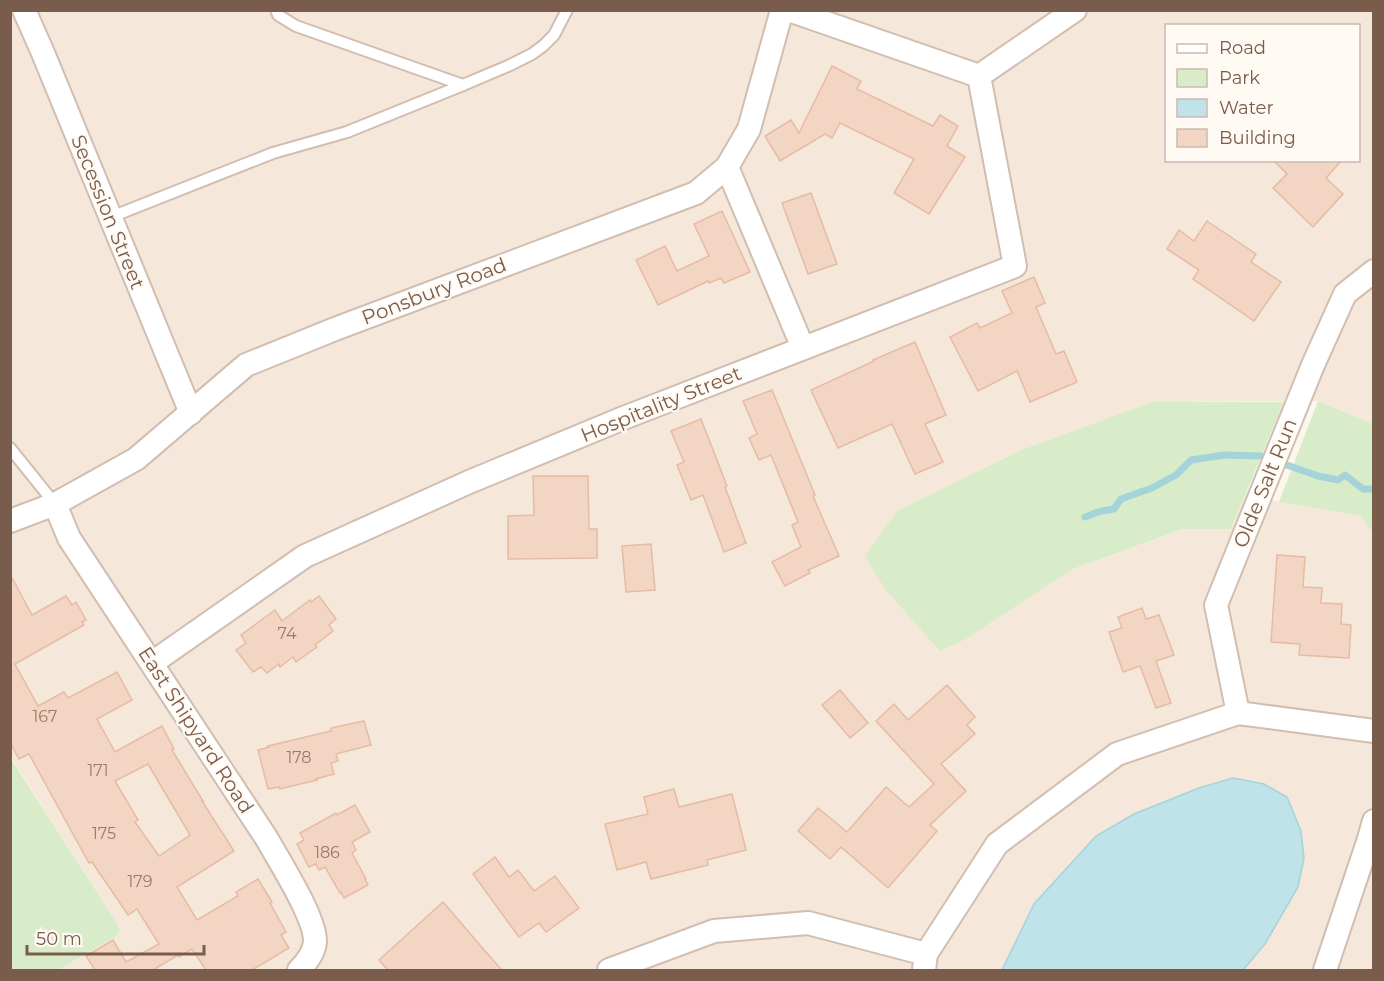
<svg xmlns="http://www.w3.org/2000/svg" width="1384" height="981" viewBox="0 0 1384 981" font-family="Montserrat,sans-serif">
<rect width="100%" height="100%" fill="#fdf6ec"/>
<!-- residential -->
<path fill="#f5e8da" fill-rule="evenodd" d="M10,11h1363v413l-55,-23 -166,1 -131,48 -124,61 69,128 107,-70 111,-40h47l16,-37 32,10 82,14 13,17 -1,437h-1315l57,-33 5,-5 -2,-7 -107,-168zM1166,26h192v134h-192z"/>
<!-- green -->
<g fill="#d8ecc9">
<path d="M1318,401l55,23v109l-12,-17 -82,-14z"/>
<path d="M1152,402h132l-53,127h-48l-110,40 -107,70 -26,12 -55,-62 -20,-33 32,-45 124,-61z"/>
<path d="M10,757l108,168 2,7 -5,5 -57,33h-47z"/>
</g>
<!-- water -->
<path fill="#bfe3e8" stroke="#a5d3da" stroke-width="1.5" d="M1233,778l31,6 23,13 14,34 3,27 -6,29 -33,57 -22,26h-241l32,-66 62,-68 38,-22 65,-26z"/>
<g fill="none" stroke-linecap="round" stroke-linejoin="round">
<!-- stream -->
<path stroke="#a5d3da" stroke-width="7" d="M1085,517l16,-6 13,-2 7,-10 31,-11 24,-13 15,-15 34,-5 36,1 57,20 20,4 7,-5 18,14h11"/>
</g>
<!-- building -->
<g fill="#f3d5c3" stroke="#e6bba3" stroke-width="1.5" fill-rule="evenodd">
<path d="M832,66l29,15 -4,8 76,37 7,-11 18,11 -11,20 18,11 -36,57 -35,-21 20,-34 -74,-36 -8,15 -7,-4 -45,27 -15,-25 26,-16 8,13z"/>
<path d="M1273,160h69l-16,18 17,16 -30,33 -40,-39 14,-14z"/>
<path d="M811,193l26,71 -29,10 -26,-71z"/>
<path d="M722,211l28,61 -26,11 -3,-5 -12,5 -1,-2 -50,24 -22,-45 29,-14 12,25 32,-15 -15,-32z"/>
<path d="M1207,221l49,33 -5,8 30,20 -27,39 -61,-42 6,-9 -32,-21 12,-19 15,11z"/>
<path d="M1034,277l11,26 -9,4 20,47 8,-3 13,31 -47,20 -13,-31 -39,20 -28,-54 27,-14 3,5 32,-15 -10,-22z"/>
<path d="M915,342l31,73 -21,9 18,38 -28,12 -23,-50 -54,24 -27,-58 63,-29 -1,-1z"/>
<path d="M772,390l43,105 -2,1 26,60 -31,14 2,3 -25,13 -13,-24 29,-15 -9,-22 6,-3 -27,-67 -12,5 -10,-22 8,-4 -14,-33z"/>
<path d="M701,419l26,67 -2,1 21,56 -22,9 -21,-57 -12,5 -14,-35 7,-3 -13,-31z"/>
<path d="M533,476h55l1,53h8v29l-89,1v-43l26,-1z"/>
<path d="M651,544l4,46 -29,2 -4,-46z"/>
<path d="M1277,555l28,2 -2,30 19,1 -1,15 21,1 -1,20 10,1 -2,33 -50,-3 1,-11 -29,-2z"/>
<path d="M10,574l22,41 34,-19 6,9 4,-3 10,18 -4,2 2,3 -69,39 23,42 26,-14 4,6 49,-26 15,28 -35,19 18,33 47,-26 12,23 -2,1 31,51h-1l32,50 -57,36 20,33 41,-24 -2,-4 22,-13 14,23 -2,1 16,29 -5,3 8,13 -37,22h-46l-14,-21 -13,8 -1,-2 -25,15h-58l-9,-14 27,-16 13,22 33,-18 -22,-35 -9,6 -36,-53 -3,1 -60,-109 -10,5 -9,-17zM148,764l42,71 -31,21 -24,-34 3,-2 -23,-39z"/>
<path d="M319,596l17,23 -7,6 4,6 -18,14 2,2 -21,15 -3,-5 -13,10 -1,-3 -12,9 -6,-6 -8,5 -17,-22 10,-7 -5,-8 34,-25 7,11 28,-21 1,2z"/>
<path d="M1142,608l4,11 13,-4 15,40 -18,6 15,42 -15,5 -16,-42 -17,6 -14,-40 13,-4 -4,-11z"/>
<path d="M947,685l28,32 -8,8 8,9 -34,30 25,27 -36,34 7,6 -49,57 -47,-41 -11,12 -32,-28 20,-23 29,24 39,-45 23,20 25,-23 -58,-63 18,-17 14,16z"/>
<path d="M840,690l28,33 -18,15 -28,-33z"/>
<path d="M364,721l7,24 -35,9 2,7 -7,2 3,11 -18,5 1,1 -37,9 -1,-2 -11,2 -10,-39 11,-3 -1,-1 63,-15v-3z"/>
<path d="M674,789l5,18 53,-13 14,56 -39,10 1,5 -57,14 -5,-17 -29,8 -12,-46 43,-10 -4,-17z"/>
<path d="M355,805l15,27 -18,10 4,8 -4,3 14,26h-1l3,6 -24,13 -3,-6 -1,1 -15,-26 -6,3 -3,-6 -7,3 -12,-23 7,-4 -4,-7 36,-20 1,2z"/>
<path d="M495,857l14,20 9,-7 16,21 21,-15 24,32 -33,24 -7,-9 -20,14 -46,-63z"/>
<path d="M443,902l42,49 17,19h-114l-9,-10z"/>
</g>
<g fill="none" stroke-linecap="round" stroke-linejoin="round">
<!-- lane casing -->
<g stroke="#d1beb0" stroke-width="14">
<g id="lane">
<path d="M276,10l2,5 18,11 167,59"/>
<path d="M111,217l162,-64 74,-21 116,-47 45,-19 24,-12 11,-8 11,-11 13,-25"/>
<path d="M10,448l45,56"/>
</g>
</g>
<!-- street casing -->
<g stroke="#d1beb0" stroke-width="26">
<g id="street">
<path d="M24,10l19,43 148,360"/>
<path d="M789,10l190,66"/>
<path d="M979,76l96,-66"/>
<path d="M727,167l76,181"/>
<path d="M55,504l14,34 198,301c12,22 49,79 48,103 -1,10 -9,21 -16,28"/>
<path d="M10,521l45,-17 81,-45 110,-94 89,-36 361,-136 31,-26 22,-38 33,-119"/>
<path d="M152,663l153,-107 164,-74 157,-65 389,-151 -36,-190"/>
<path d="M1238,713l-22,-108 97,-240 32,-71 29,-23"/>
<path d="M609,970l105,-39 94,-8 118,31"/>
<path d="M924,970l2,-16 71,-110 120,-90 121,-41 136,18"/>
<path d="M1325,970l44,-131 5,-18"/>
</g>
</g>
<!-- lane -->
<use href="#lane" stroke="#fff" stroke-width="10"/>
<!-- street -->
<use href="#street" stroke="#fff" stroke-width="22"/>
</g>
<g text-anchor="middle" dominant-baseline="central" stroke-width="4.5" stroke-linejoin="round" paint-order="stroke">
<!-- number labels -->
<g font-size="16" fill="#987a6a">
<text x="287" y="633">74</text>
<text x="45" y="716">167</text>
<text x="299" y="757">178</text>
<text x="98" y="770">171</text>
<text x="104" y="833">175</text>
<text x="327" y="852">186</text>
<text x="140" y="881">179</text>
</g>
<!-- street labels -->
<g font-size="20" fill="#7a5c4d" stroke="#fffaf3">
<text transform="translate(108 212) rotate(68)">Secession Street</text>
<text transform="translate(434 291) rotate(-21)">Ponsbury Road</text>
<text transform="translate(661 404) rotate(-22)">Hospitality Street</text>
<text transform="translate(1265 483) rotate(-68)">Olde Salt Run</text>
<text transform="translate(196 730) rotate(57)">East Shipyard Road</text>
</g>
</g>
<!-- border -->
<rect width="1384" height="981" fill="none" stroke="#7a5c4d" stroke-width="24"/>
<!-- legend -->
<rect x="1165" y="24" width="195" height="138" fill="#fffaf3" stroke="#cabbb1" stroke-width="1.5"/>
<rect x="1177" y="44" width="30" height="9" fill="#ffffff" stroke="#cabbb1" stroke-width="1.5"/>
<text x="1219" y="54" font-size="18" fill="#7a5c4d">Road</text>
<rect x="1177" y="69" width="30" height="18" fill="#d8ecc9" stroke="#cabbb1" stroke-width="1.5"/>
<text x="1219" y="84" font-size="18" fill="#7a5c4d">Park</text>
<rect x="1177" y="99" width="30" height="18" fill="#bfe3e8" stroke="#cabbb1" stroke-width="1.5"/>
<text x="1219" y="114" font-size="18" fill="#7a5c4d">Water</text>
<rect x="1177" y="129" width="30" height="18" fill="#f3d5c3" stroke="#cabbb1" stroke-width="1.5"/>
<text x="1219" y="144" font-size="18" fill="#7a5c4d">Building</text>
<!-- scale -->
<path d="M27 945v9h177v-9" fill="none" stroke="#7a5c4d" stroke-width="3"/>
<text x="36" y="945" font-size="18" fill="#7a5c4d" stroke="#fffaf3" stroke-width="4.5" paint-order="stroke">50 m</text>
</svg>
